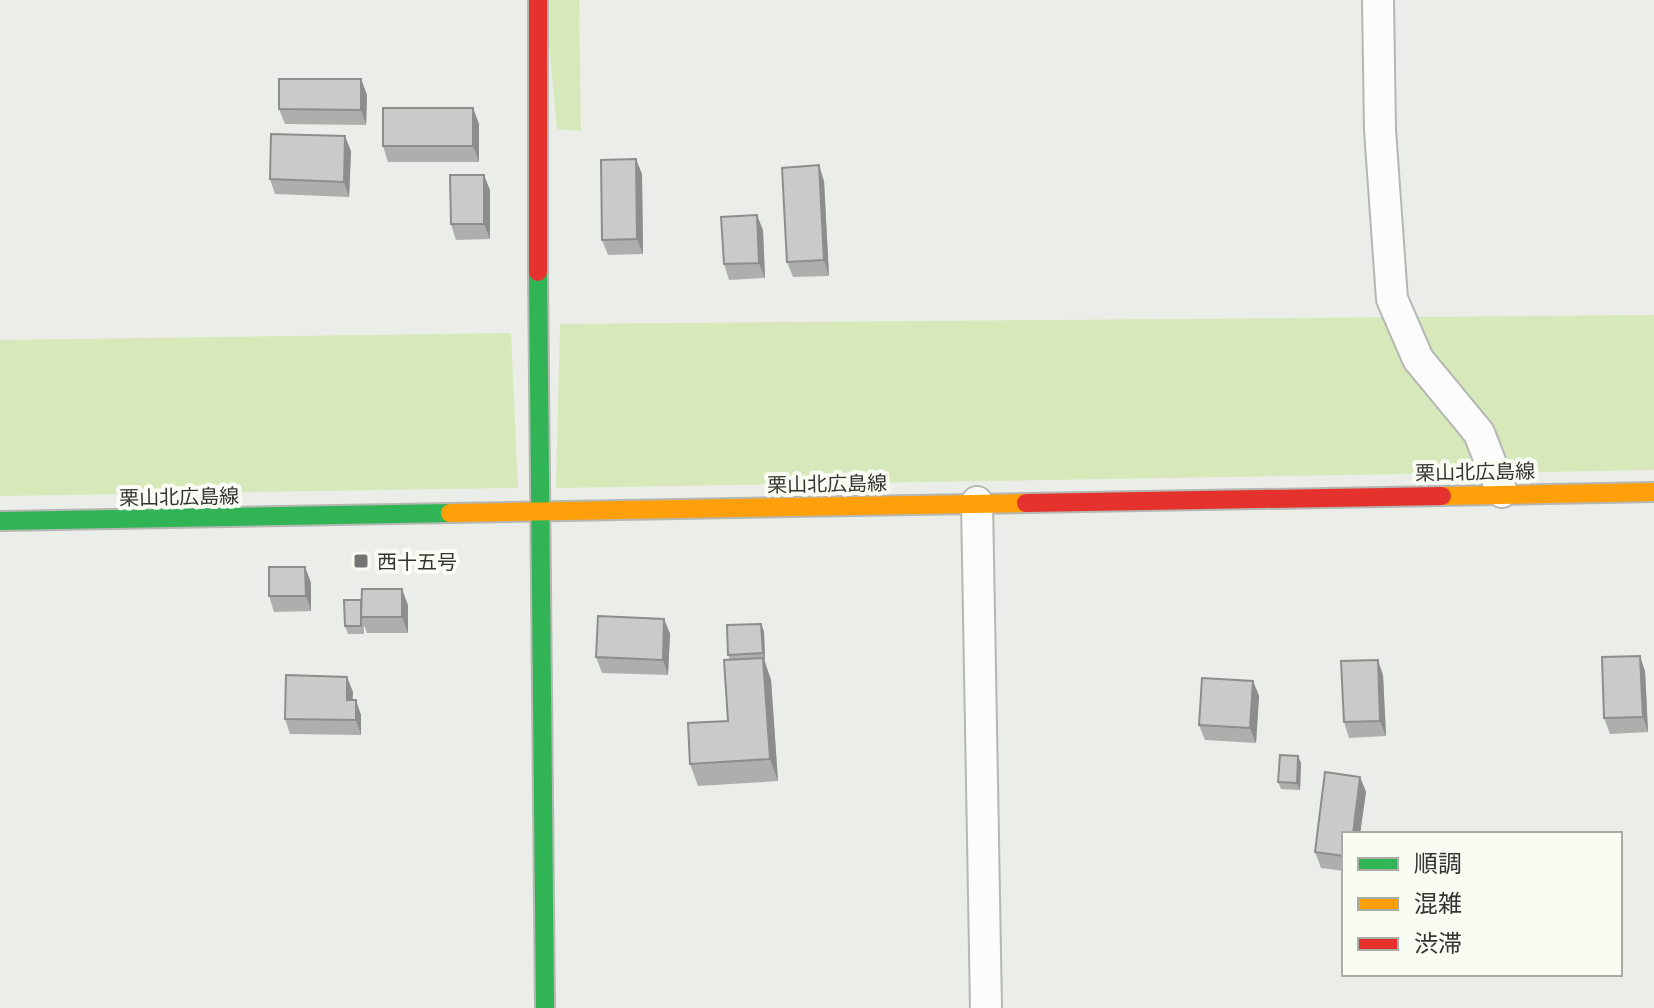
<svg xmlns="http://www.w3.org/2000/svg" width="1654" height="1008" viewBox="0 0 1654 1008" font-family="Lato,'Noto Sans JP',sans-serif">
<rect width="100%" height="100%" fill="#ebede8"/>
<!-- green -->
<g fill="#d7e9ba">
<path d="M545,0h34l2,131 -24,-2z"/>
<path d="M1654,315v155l-1098,18 4,-164z"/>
<path d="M511,333l7,155 -518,8v-156z"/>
</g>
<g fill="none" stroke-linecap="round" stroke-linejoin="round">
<!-- street casing -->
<g stroke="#b5b7b3" stroke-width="34">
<g id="street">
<path d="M1378,0l2,130 12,169 26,60 61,74 23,59"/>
<path d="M977,502l9,506"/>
</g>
</g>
<!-- fast casing -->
<g stroke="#b5b7b3" stroke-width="22">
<g id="fast">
<path d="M538,272l7,736"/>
<path d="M0,521l450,-8"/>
</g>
</g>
<!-- slow casing -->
<g stroke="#b5b7b3" stroke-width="22">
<g id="slow">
<path d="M1442,496l212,-4"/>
<path d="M450,513l576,-10"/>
</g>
</g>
<!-- jam casing -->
<g stroke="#b5b7b3" stroke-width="22">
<g id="jam">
<path d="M538,0v272"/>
<path d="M1026,503l416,-7"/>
</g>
</g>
<!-- street -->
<use href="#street" stroke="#fcfcfc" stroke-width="30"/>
<!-- fast -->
<use href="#fast" stroke="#30b455" stroke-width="18"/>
<!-- slow -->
<use href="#slow" stroke="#ff9f0a" stroke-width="18"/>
<!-- jam -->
<use href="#jam" stroke="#e5322d" stroke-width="18"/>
</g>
<!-- wall -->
<g fill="#aeafac">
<path d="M361,79l6,16 -1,30 -81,-1 -6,-15z"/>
<path d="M473,108l6,16v38h-91l-5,-16z"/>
<path d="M351,151l-2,46 -74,-3 -5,-15z"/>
<path d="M642,174l1,80 -35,1 -6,-15z"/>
<path d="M824,181l5,95 -36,1 -6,-15z"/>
<path d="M490,190v49l-34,1 -5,-16z"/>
<path d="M763,230l2,48 -36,2 -5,-16z"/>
<path d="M305,567l6,16v28l-37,1 -5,-16z"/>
<path d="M361,600l47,5v28h-41l-3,-8v9h-16l-3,-8z"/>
<path d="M664,619l6,15 -2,41 -66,-2 -6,-16z"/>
<path d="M761,624l3,8 1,29 6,19 7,101 -80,5 -8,-22 38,-43 2,-61 -2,-5z"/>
<path d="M1645,671l3,61 -38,2 -6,-16z"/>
<path d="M1383,675l3,61 -37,2 -5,-16z"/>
<path d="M1253,681l6,15 -3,47 -51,-3 -6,-15z"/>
<path d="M353,692l-1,8 9,15v20l-71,-1 -5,-15z"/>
<path d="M1298,756l3,7 -1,27 -19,-1 -3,-7z"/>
<path d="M1360,777l6,15 -6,42h-16v37l-23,-3 -6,-16z"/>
</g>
<!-- shaded-wall -->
<g fill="#8d8e8c">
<path d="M361,79l6,16 -1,30 -5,-15z"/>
<path d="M473,108l6,16v38l-6,-16z"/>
<path d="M345,136l6,15 -2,46 -5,-15z"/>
<path d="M636,159l6,15 1,80 -6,-15z"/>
<path d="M819,165l5,16 5,95 -5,-16z"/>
<path d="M484,175l6,15v49l-6,-15z"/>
<path d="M757,215l6,15 2,48 -6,-15z"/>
<path d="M305,567l6,16v28l-5,-15z"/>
<path d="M402,589l6,16v28l-6,-16z"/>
<path d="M664,619l6,15 -2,41 -5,-15z"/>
<path d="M761,624l3,8 1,29 -2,-8z"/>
<path d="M1640,656l5,15 3,61 -5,-15z"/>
<path d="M763,658l8,22 7,101 -8,-22z"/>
<path d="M1378,660l5,15 3,61 -6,-15z"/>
<path d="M347,677l6,15 -1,23 -5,-15z"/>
<path d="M1253,681l6,15 -3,47 -6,-15z"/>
<path d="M356,700l5,15v20l-5,-15z"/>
<path d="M1298,756l3,7 -1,27 -3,-7z"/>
<path d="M1360,777l6,15 -6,42h-7z"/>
</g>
<!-- building -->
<g fill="#cacbc8" stroke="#8d8e8c" stroke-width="2">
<path d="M279,79h82v31l-82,-1z"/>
<rect x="383" y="108" width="90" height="38"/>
<path d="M271,134l74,2 -1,46 -74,-3z"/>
<path d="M636,159l1,80 -35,1 -1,-80z"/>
<path d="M819,165l5,95 -37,2 -5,-94z"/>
<path d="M450,175h34v49h-33z"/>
<path d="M757,215l2,48 -35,1 -3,-47z"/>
<path d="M269,567h36l1,29h-37z"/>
<path d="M362,589h40v28h-41z"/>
<path d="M344,600h17v26h-16z"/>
<path d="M598,616l66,3 -1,41 -67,-3z"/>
<path d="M761,624l2,29 -35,2 -1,-30z"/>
<path d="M1640,656l3,61 -39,1 -2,-61z"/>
<path d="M763,658l7,101 -80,5 -2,-41 40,-2 -4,-61z"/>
<path d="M1378,660l2,61 -36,1 -3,-61z"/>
<path d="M286,675l61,2v23h9v20l-71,-1z"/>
<path d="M1202,678l51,3 -3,47 -51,-3z"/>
<path d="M1280,755l18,1 -1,27 -19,-1z"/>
<path d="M1325,772l35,5 -7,57h-9v22l-29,-4z"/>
</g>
<!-- markers -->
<rect fill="#747572" stroke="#f9fcf3" stroke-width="3" x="353" y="553" width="16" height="16" rx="4"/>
<g text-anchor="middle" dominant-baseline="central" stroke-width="8" stroke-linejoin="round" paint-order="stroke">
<!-- street labels -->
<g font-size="20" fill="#343532" stroke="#f9fcf3">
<text transform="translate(1475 471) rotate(-1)">栗山北広島線</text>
<text transform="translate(827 483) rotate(-1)">栗山北広島線</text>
<text transform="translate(179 496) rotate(-1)">栗山北広島線</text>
</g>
<!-- poi labels -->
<g font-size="20" fill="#343532" stroke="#f9fcf3" text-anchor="start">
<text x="377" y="561">西十五号</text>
</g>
</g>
<!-- legend -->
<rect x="1342" y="832" width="280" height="144" fill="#f9fcf3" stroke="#aaaca6" stroke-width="2"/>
<rect x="1358" y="858" width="40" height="12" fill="#30b455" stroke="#aaaca6" stroke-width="2"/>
<text x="1414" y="872" font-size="24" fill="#343532">順調</text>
<rect x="1358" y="898" width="40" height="12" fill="#ff9f0a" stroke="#aaaca6" stroke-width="2"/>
<text x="1414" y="912" font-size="24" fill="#343532">混雑</text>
<rect x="1358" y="938" width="40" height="12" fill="#e5322d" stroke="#aaaca6" stroke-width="2"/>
<text x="1414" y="952" font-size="24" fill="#343532">渋滞</text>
</svg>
